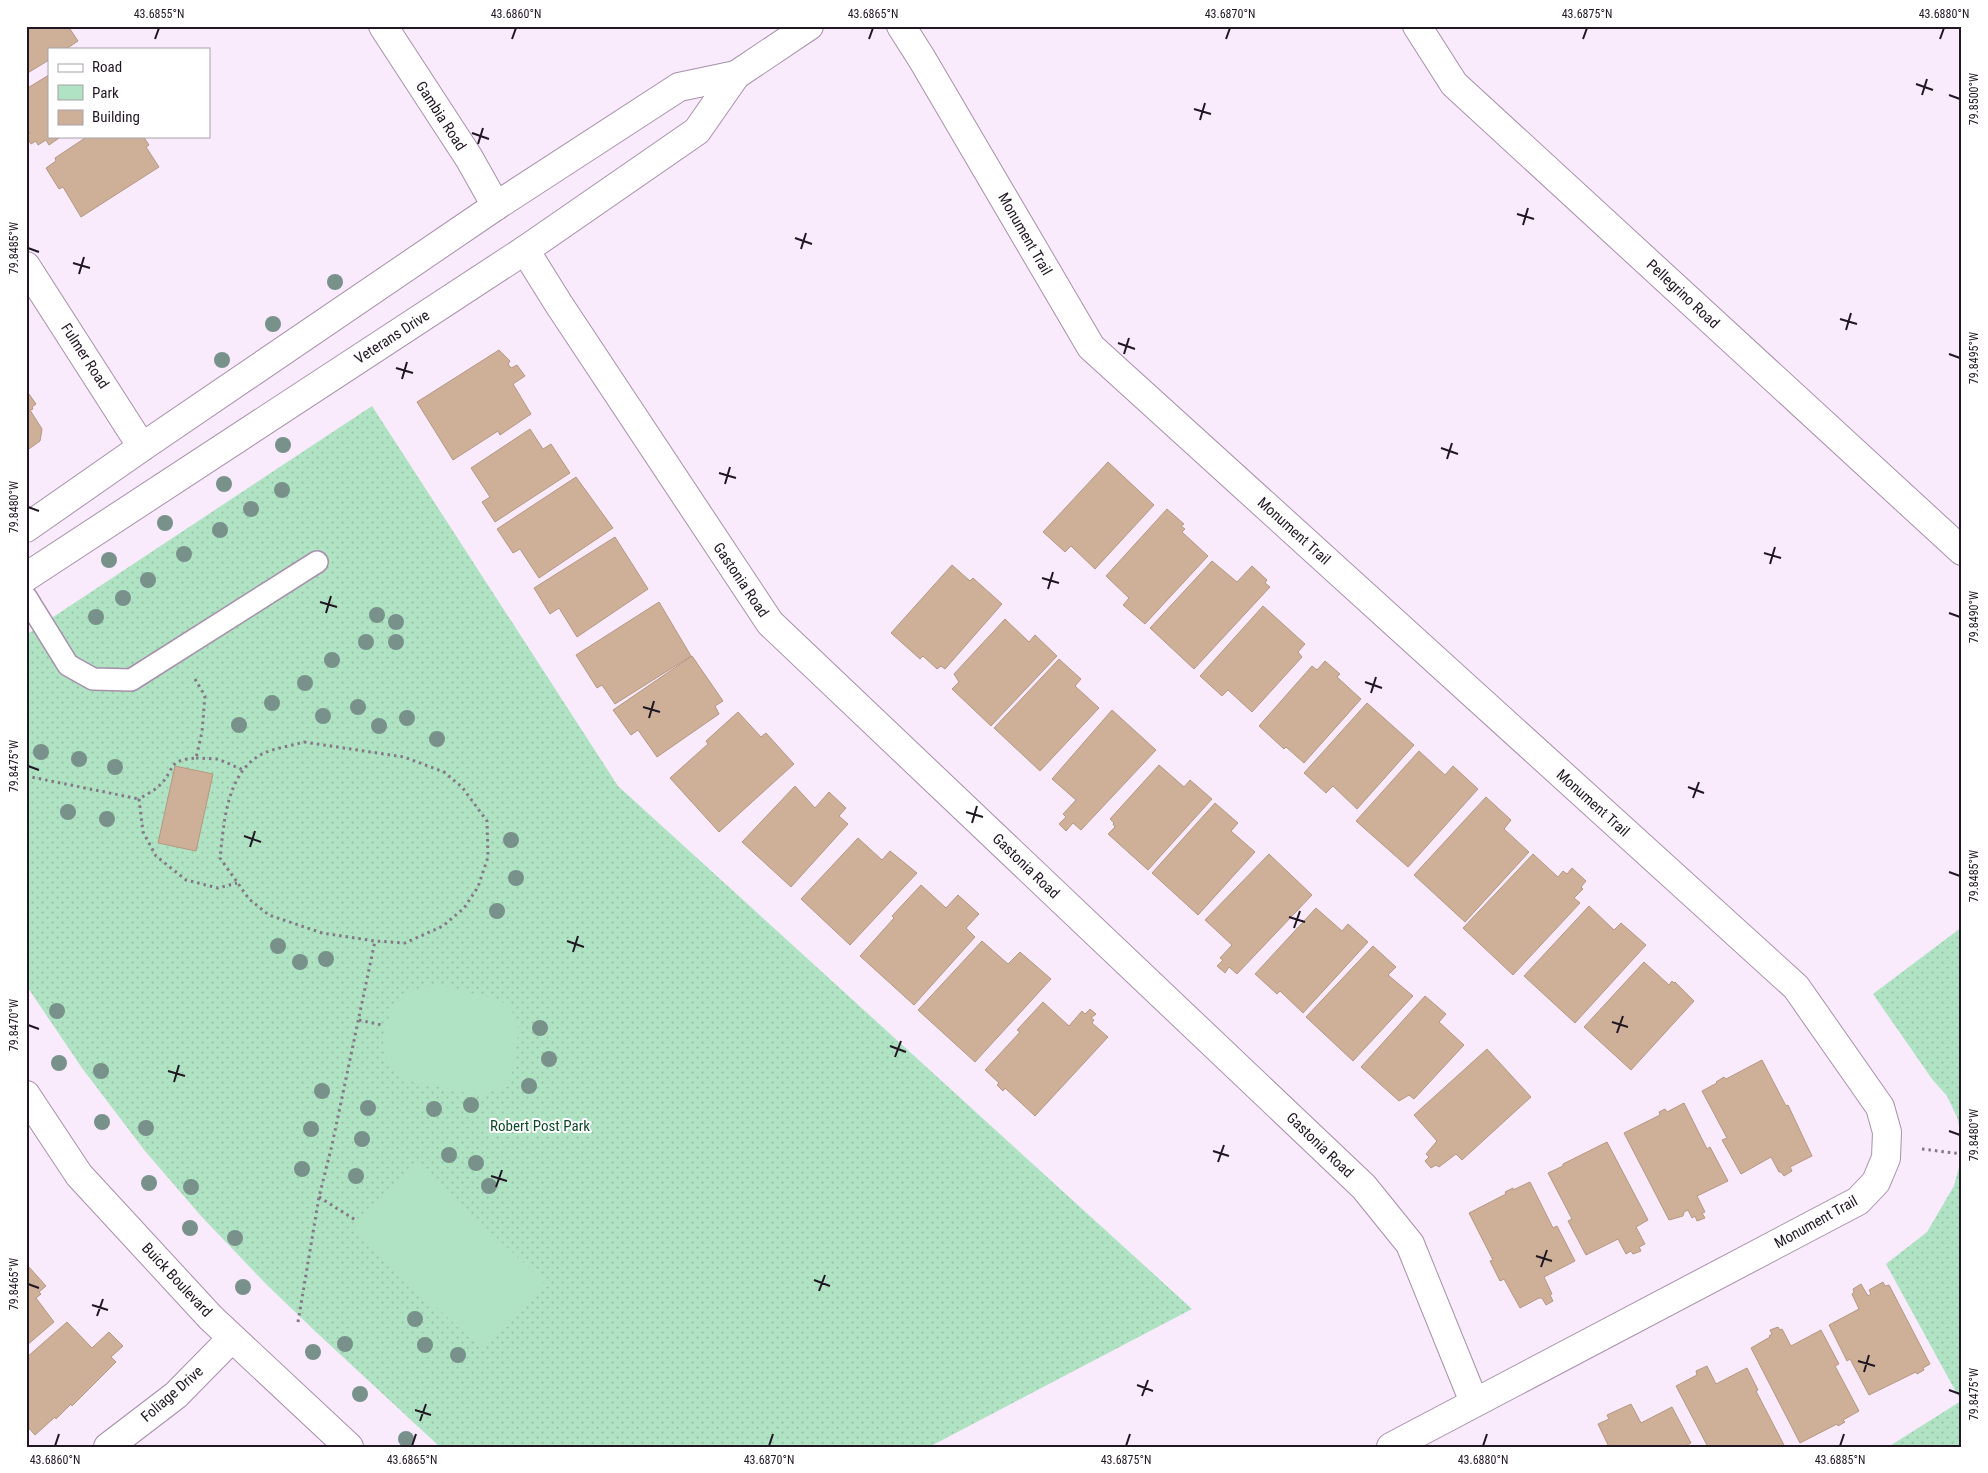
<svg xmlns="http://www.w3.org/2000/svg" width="1988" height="1473" viewBox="0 0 1988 1473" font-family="'Roboto Condensed',sans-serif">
<defs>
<pattern id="green-dots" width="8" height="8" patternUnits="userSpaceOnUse" patternTransform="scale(1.25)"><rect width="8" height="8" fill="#b0e3c3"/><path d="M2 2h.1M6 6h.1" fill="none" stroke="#97c2a7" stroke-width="1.8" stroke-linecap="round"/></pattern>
</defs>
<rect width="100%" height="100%" fill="#f9eafc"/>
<!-- green -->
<g fill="url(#green-dots)">
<path d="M372,406l246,380 574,523 -263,138h-489l-124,-115 -49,-47 -66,-69 -56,-65 -63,-83 -56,-83v-350z"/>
<path d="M1962,927v520h-74l73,-46 -75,-137 41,-32 27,-46 6,-23 2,-23 -5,-23 -10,-21 -15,-17 -59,-85z"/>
</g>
<!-- pitch -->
<g fill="#b0e3c3">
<path d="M443,986l53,13 14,7 9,24 -8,47 -8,10 -23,8 -71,-14 -14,-7 -11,-22 -1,-14 10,-30 9,-13 22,-8z"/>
<path d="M417,1163l127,119 -62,67 -129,-118z"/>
</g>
<!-- building -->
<g fill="#ceb099" stroke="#b59881">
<path d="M26,26h42l10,15 -12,8h-17v11l-23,14z"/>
<path d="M49,75v61h13l-13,9 -3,-5 -8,5 -2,-4 -5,3 -5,-8 4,-3 -4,-5v-39z"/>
<path d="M88,136h55l6,9 -3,2 13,20 -78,50 -18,-30 -4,2 -13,-21 10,-7 -1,-3z"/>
<path d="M499,350l11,11 -2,3 3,4 6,-3 8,11 -12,8 18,30 -31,21 -2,-4 -45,29 -36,-58z"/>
<path d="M29,394l7,10 -4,3 1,2 -3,1 12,19 -2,12 -14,10v-55z"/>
<path d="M530,429l13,20 8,-5 19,29 -75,49 -13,-20 8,-5 -19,-29z"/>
<path d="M1108,462l46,43 -59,64 -24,-23 -6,6 -22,-20z"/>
<path d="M576,477l37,51 -74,50 -19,-29 -7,4 -16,-24z"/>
<path d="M1167,509l17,15 -3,2 4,3 -3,3 26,24 -63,68 -22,-19 6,-7 -23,-22z"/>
<path d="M615,537l33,52 -71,48 -18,-29 -9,6 -16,-26z"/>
<path d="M1212,561l25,21 15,-16 15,14 -2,3 5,4 -76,82 -44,-41z"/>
<path d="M952,565l18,16 3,-3 29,26 -57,65 -4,-3 -4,3 -14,-13 -3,3 -29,-26z"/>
<path d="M659,602l32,54 -76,48 -13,-19 -5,3 -21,-33z"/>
<path d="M1263,606l42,38 -7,8 4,5 -50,55 -24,-22 -6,6 -22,-20z"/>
<path d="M1005,619l24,23 6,-7 22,21 -66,70 -39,-37 7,-7 -5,-8z"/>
<path d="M692,656l31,45 -8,5 4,8 -62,43 -19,-27 -7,5 -18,-25z"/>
<path d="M1059,659l22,20 -6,7 24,22 -59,63 -46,-43z"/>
<path d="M1325,661l15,13 -3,3 24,22 -57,64 -18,-16 -2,2 -25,-23 53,-60 5,4z"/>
<path d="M1367,703l47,42 -57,64 -24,-23 -7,7 -22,-20z"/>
<path d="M1112,710l44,40 -75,80 -8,-7 -7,8 -7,-7 7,-7 -3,-3 13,-14 -24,-21z"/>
<path d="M738,712l23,25 5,-4 28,31 -75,68 -49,-54 38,-34 -2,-3z"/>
<path d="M1419,751l26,24 8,-9 25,23 -70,78 -52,-46z"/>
<path d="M1159,765l25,22 6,-7 22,19 -64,71 -40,-36 7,-7 -2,-3 1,-1 -4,-4z"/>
<path d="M175,766l38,8 -17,77 -38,-8z"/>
<path d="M795,786l20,22 14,-16 17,16 -7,8 9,8 -57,63 -49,-45z"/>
<path d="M1486,797l25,23 -7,9 25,23 -64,70 -51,-47z"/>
<path d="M1215,803l23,20 -7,8 24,21 -57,63 -46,-42z"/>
<path d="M858,838l24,22 8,-9 27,22 -67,72 -49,-46z"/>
<path d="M1269,854l43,41 -75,79 -8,-7 -4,6 -8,-7 6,-6 -3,-2 12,-13 -27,-25z"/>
<path d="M1533,854l25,23 5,-6 4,3 5,-6 14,13 -5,6 2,2 -9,9 6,5 -67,72 -50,-47z"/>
<path d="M921,885l25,23 12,-13 21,19 -13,14 9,9 -61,68 -54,-49 34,-38 -2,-2z"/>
<path d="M1589,906l25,24 7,-7 25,22 -71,78 -51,-47z"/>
<path d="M1316,908l26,23 6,-7 20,18 -65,71 -23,-22 -3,3 -22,-20z"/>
<path d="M982,941l26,23 12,-12 31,27 -76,83 -57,-52z"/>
<path d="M1373,946l23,21 -8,8 25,21 -60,65 -47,-44z"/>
<path d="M1644,962l25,23 3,-4 2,2 1,-1 19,19 -63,69 -47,-43z"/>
<path d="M1425,996l21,18 -7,8 25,23 -50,54 -5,-4 -10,6 -38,-34z"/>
<path d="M1043,1002l26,24 13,-15 3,3 5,-5 6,5 -5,4 3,2 -2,3 16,14 -73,79 -30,-28 -2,3 -6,-6 2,-2 -14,-13 35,-38 -3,-2z"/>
<path d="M1487,1049l44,48 -69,63 -6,-6 -17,13 -3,-2 -5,3 -6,-7 4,-4 -3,-3 11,-13 -23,-26z"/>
<path d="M1762,1060l24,46 2,-1 24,51 -22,11 2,4 -8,5 -3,-4h-2l-8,-15 -30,17 -19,-34 5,-2 -25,-47 15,-8 -1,-1 8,-5 2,2z"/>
<path d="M1684,1103l23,46 3,-2 18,34 -31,15 8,16 -3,1 3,5 -8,3 -2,-5 -3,2 -4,-8 -4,2 -1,4 -14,4 -45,-87 36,-18 -1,-3 6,-3 2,3z"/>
<path d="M1607,1142l41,78 -12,7 9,17 -6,3 2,4 -8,3 -2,-3 -5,3 -8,-15 -32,16 -18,-34 4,-2 -24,-46 15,-7v-2z"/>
<path d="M1530,1182l23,46 4,-2 18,35 -31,16 8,17 -2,1 3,6 -7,4 -4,-7h-3l-19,10 -16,-29 -4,2 -10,-20 3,-1 -24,-47 37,-19 -1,-2 8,-4v2z"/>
<path d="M29,1267l17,19 -7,6 2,2 -5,4 18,24 -28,24v-76z"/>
<path d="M1883,1282l2,4 4,-1 41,79 -7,4 1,2 -7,4 -1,-2 -47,23 -19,-36 -3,2 -18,-36 30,-16 -7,-15 2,-2 -1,-3 8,-5 7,12 3,-2 -2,-4z"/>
<path d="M67,1322l25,26 17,-16 14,14 -12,11 5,5 -44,44 -1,-2 -15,15 -1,-2 -20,18 -9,-10v-67z"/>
<path d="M1778,1327l2,3 2,-1 9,17 30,-16 18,34 -4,2 24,45 -16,9 2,2 -7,4 -1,-2 -37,19 -49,-95 19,-11 -1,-1 3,-2 -2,-4z"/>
<path d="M1707,1366l9,18 31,-16 11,22 -2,1 29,56h-77l-32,-61 21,-11 -1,-4z"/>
<path d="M1631,1404l10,19 31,-16 19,36 -4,2 1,2h-79l-11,-23 11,-5 -2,-4z"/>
</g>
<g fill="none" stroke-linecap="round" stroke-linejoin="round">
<!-- service casing -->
<g stroke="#a790ab" stroke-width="24">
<path id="service" d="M26,597l42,68 25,14 38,1 186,-118"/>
</g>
<!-- minor casing -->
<g stroke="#a790ab" stroke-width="30">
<g id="minor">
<path d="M383,26l86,132 27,48"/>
<path d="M901,26l21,33 169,288 705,640 84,120 7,25 -1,26 -10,24 -18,19 -467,246"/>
<path d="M1417,26l37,58 508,467"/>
<path d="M525,250l33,53 212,320 594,564 46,57 64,158"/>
<path d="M26,266l116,181"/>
<path d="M108,1447l68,-52 56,-57"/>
</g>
</g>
<!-- tertiary casing -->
<g stroke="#a790ab" stroke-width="30">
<g id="tertiary">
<path d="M26,528l116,-81 354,-241 183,-119 57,-12"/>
<path d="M26,577l499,-327 172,-119 39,-56 73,-49"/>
<path d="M26,1095l53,80 132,143 138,129"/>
</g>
</g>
<!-- path -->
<g stroke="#847886" stroke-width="3" stroke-dasharray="2.5 4" stroke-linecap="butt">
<path d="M195,679l10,17 -3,36 -6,26c-30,2 -20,11 -36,27 -6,6 -15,10 -21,14l4,33 13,24 30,24 32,8 19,-5"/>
<path d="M304,742l100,15 40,15 18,15 25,34 1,36 -10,30 -14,21 -21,18 -38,17 -30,-2 -53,-8 -53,-18 -20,-16 -29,-41c4,-35 6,-85 42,-104 12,-6 29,-8 42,-12z"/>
<path d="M196,758l22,1 25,11"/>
<path d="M26,776l113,23"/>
<path d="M359,1020l23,5"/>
<path d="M1922,1149l40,5"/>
<path d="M319,1197l38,24"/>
<path d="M298,1322l21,-125 13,-52 43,-204"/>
</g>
<!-- service -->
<use href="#service" stroke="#fff" stroke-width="21"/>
<!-- minor -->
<use href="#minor" stroke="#fff" stroke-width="28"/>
<!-- tertiary -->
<use href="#tertiary" stroke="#fff" stroke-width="28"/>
</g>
<!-- trees -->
<g fill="#78918a">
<circle cx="335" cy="282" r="8"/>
<circle cx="273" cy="324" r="8"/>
<circle cx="222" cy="360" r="8"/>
<circle cx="283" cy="445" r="8"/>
<circle cx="224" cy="484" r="8"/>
<circle cx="282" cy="490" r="8"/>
<circle cx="251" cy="509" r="8"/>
<circle cx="165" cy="523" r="8"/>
<circle cx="220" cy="530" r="8"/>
<circle cx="184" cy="554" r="8"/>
<circle cx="109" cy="560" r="8"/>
<circle cx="148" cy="580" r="8"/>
<circle cx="123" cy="598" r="8"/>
<circle cx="377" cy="615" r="8"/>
<circle cx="96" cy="617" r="8"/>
<circle cx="396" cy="622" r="8"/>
<circle cx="366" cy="642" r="8"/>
<circle cx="396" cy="642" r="8"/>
<circle cx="332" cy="660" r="8"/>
<circle cx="305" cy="683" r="8"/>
<circle cx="272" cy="703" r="8"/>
<circle cx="358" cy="707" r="8"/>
<circle cx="323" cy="716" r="8"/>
<circle cx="407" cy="718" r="8"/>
<circle cx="239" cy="725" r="8"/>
<circle cx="379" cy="726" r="8"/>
<circle cx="437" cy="739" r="8"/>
<circle cx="41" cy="752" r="8"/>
<circle cx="79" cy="759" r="8"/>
<circle cx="115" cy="767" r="8"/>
<circle cx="68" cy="812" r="8"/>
<circle cx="107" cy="819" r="8"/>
<circle cx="511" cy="840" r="8"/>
<circle cx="516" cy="878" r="8"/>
<circle cx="497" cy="911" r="8"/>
<circle cx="278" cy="946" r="8"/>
<circle cx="326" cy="959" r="8"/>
<circle cx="300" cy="962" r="8"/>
<circle cx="57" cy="1011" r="8"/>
<circle cx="540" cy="1028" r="8"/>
<circle cx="549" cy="1059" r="8"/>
<circle cx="59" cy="1063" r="8"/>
<circle cx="101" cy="1071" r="8"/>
<circle cx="529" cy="1086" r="8"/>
<circle cx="322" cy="1091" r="8"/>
<circle cx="471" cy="1105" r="8"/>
<circle cx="368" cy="1108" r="8"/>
<circle cx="434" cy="1109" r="8"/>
<circle cx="102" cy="1122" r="8"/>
<circle cx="146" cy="1128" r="8"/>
<circle cx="311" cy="1129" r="8"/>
<circle cx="362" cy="1139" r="8"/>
<circle cx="449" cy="1155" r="8"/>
<circle cx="476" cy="1163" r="8"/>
<circle cx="302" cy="1169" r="8"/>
<circle cx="356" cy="1176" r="8"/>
<circle cx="149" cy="1183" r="8"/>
<circle cx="489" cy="1186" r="8"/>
<circle cx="191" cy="1187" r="8"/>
<circle cx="190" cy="1228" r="8"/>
<circle cx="235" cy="1238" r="8"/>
<circle cx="243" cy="1287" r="8"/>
<circle cx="415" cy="1319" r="8"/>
<circle cx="345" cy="1344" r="8"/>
<circle cx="425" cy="1345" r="8"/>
<circle cx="313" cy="1352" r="8"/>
<circle cx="458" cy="1355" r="8"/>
<circle cx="360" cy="1394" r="8"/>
<circle cx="406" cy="1439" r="8"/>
</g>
<!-- ticks -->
<path fill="none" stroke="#201722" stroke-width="2" d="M155,39l4,-11M512,39l4,-11M869,39l4,-11M1226,39l4,-11M1583,39l4,-11M1940,39l4,-11M1916,84l17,6M1922,95l5,-16M1949,95l11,4M1194,109l17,5M1200,120l5,-17M472,133l17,6M478,144l5,-16M1517,214l17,5M1523,225l5,-17M795,238l17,6M28,248l11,4M801,249l5,-16M73,263l17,5M79,274l5,-17M1840,319l17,5M1846,330l5,-17M1118,343l17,6M1124,354l5,-16M1949,354l11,4M396,368l17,5M402,379l5,-17M1441,448l17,6M1447,459l5,-16M719,473l17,5M725,484l5,-17M28,507l11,4M1764,553l17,5M1770,564l5,-17M1042,578l17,5M1048,589l5,-17M320,602l17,5M326,613l5,-17M1949,613l11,4M1365,682l17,6M1371,693l5,-16M643,707l17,5M649,718l5,-17M28,766l11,4M1688,787l16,6M1693,798l6,-16M966,812l17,5M972,823l5,-17M244,836l17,6M250,847l5,-16M1949,872l11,4M1289,917l16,5M1294,928l6,-17M567,941l17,6M573,952l5,-16M1612,1022l16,5M28,1025l11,4M1617,1033l6,-17M890,1046l16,6M895,1057l6,-16M168,1071l17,5M174,1082l5,-17M1949,1131l11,4M1213,1151l16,5M1218,1162l6,-17M491,1176l16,5M496,1187l6,-17M1536,1256l16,5M1541,1267l6,-17M814,1280l16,6M28,1284l11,4M819,1291l6,-16M92,1305l16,5M97,1316l6,-17M1858,1361l17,5M1864,1372l5,-17M1137,1385l16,6M1949,1390l11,4M1142,1396l6,-16M415,1410l16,5M420,1421l6,-17M55,1446l4,-12M412,1446l4,-12M769,1446l4,-12M1126,1446l4,-12M1483,1446l4,-12M1840,1446l4,-12"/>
<g text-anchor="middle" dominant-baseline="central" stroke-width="4" stroke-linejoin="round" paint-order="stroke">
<!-- street labels -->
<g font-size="15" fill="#201722" stroke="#fff">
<text transform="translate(441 116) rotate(57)">Gambia Road</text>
<text transform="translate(1025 234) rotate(60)">Monument Trail</text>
<text transform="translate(1683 294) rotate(43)">Pellegrino Road</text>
<text transform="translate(392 337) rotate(-33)">Veterans Drive</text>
<text transform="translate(85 356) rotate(57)">Fulmer Road</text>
<text transform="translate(1294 531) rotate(42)">Monument Trail</text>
<text transform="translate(741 580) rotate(56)">Gastonia Road</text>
<text transform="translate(1593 803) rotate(42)">Monument Trail</text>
<text transform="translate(1026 866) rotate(44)">Gastonia Road</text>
<text transform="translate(1320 1145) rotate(44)">Gastonia Road</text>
<text transform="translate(1816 1222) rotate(-29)">Monument Trail</text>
<text transform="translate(177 1280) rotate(47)">Buick Boulevard</text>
<text transform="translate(172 1394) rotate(-41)">Foliage Drive</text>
</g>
<!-- park labels -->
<g font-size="15" fill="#0f492c" stroke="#fff">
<text x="540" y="1126">Robert Post Park</text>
</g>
</g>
<!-- border -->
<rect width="1988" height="1473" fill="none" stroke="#ffffff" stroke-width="55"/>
<!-- legend -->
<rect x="48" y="48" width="162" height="90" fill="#ffffff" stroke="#a6a2a7"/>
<rect x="58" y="64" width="25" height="8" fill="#ffffff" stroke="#a6a2a7"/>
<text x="92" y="72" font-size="15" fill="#201722">Road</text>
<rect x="58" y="85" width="25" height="15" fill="#b0e3c3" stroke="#a6a2a7"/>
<text x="92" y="98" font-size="15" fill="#201722">Park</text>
<rect x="58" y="110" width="25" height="15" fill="#ceb099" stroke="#a6a2a7"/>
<text x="92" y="122" font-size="15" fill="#201722">Building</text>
<rect x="28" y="28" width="1932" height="1418" fill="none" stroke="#201722" stroke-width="2"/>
<g font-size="12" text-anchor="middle" fill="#201722">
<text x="159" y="18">43.6855°N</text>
<text x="516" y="18">43.6860°N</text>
<text x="873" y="18">43.6865°N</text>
<text x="1230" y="18">43.6870°N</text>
<text x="1587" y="18">43.6875°N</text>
<text x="1944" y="18">43.6880°N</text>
<text transform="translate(1974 99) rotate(-90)" y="4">79.8500°W</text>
<text transform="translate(14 248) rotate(-90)" y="4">79.8485°W</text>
<text transform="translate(1974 358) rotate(-90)" y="4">79.8495°W</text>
<text transform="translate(14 507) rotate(-90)" y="4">79.8480°W</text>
<text transform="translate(1974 617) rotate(-90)" y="4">79.8490°W</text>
<text transform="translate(14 766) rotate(-90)" y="4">79.8475°W</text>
<text transform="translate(1974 876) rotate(-90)" y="4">79.8485°W</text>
<text transform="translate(14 1025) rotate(-90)" y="4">79.8470°W</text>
<text transform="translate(1974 1135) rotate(-90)" y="4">79.8480°W</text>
<text transform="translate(14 1284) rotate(-90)" y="4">79.8465°W</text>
<text transform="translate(1974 1394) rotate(-90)" y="4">79.8475°W</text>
<text x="55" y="1464">43.6860°N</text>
<text x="412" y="1464">43.6865°N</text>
<text x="769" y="1464">43.6870°N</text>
<text x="1126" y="1464">43.6875°N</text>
<text x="1483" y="1464">43.6880°N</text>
<text x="1840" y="1464">43.6885°N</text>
</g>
</svg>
